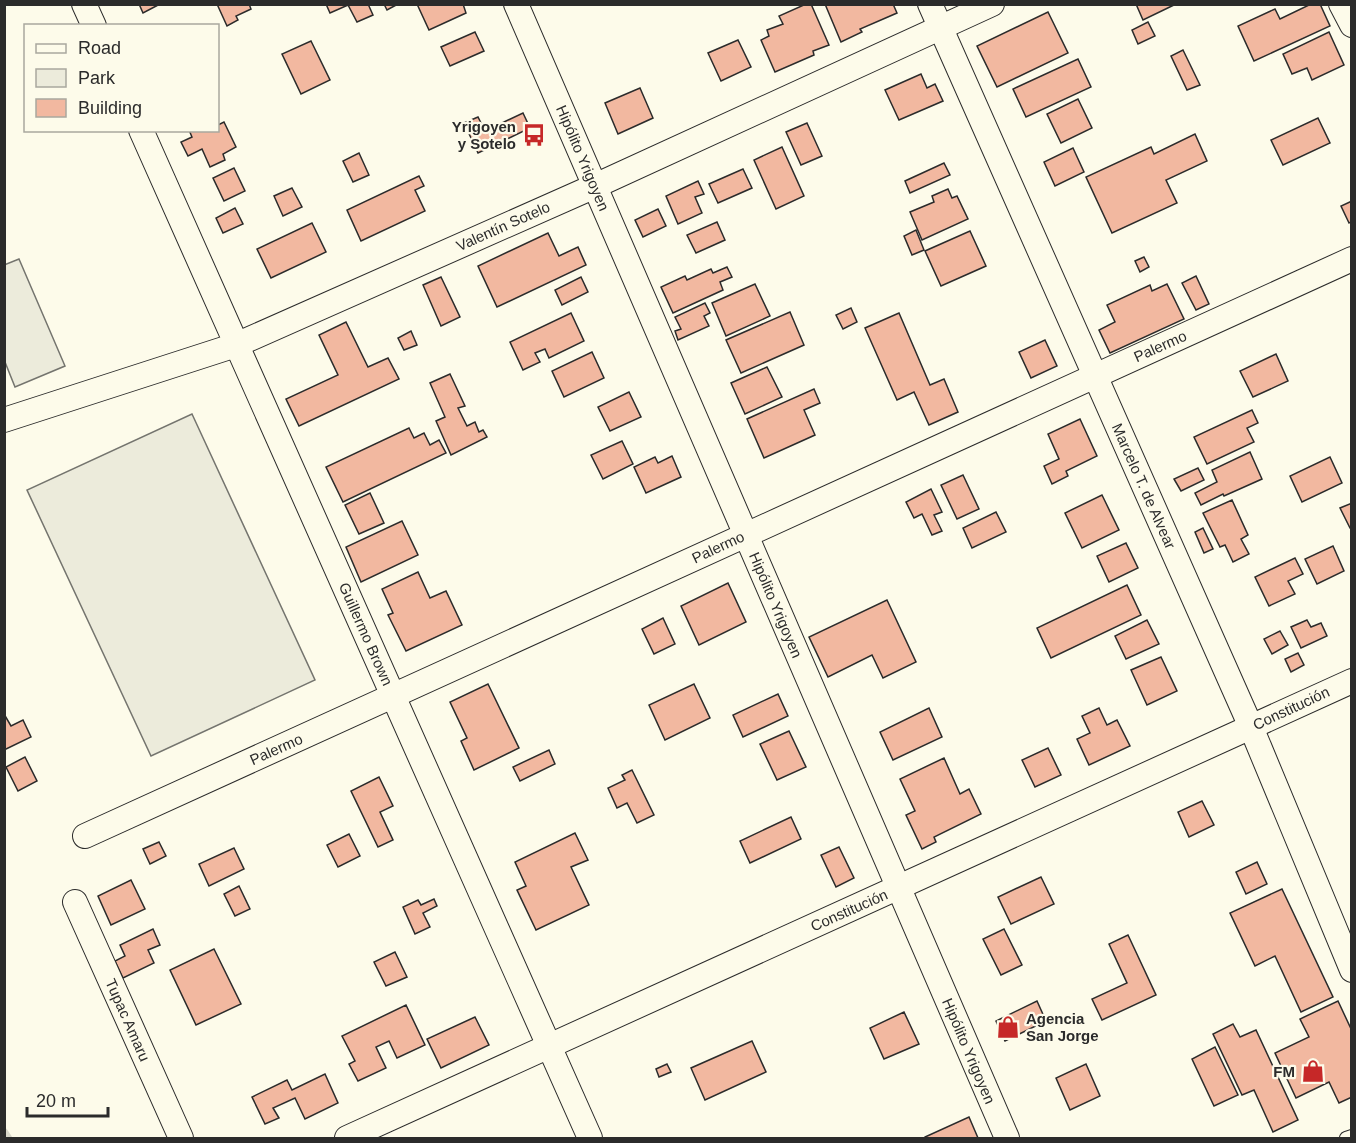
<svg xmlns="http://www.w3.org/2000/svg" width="1356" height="1143" viewBox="0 0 1356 1143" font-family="Arial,sans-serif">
<rect width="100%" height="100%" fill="#fdfbea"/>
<!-- green -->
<g fill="#ecebdb" stroke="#74746e" stroke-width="1.5">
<path d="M19,259l46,107 -50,21 -10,-25 -1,-97z"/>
<path d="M192,414l123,266 -164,76 -124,-266z"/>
</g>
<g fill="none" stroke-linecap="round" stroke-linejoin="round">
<!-- stream -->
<path stroke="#d8d7c9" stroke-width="8" d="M4,1132l4,6"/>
</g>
<!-- building -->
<g fill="#f2b8a0" stroke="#2b2b2b" stroke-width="1.5">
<path d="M139,4h21l-17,9z"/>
<path d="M217,4h32l2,5 -15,7 2,4 -11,6z"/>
<path d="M326,4h42l5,11 -16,7 -9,-17 -18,8z"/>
<path d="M384,4h14l-11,6z"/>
<path d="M417,4h46l3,9 -37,17z"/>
<path d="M806,4h5l18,41 -16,6 1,4 -39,17 -14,-32 8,-4 -2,-6 16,-6 -4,-8z"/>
<path d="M825,4h68l4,9 -37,16 2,3 -21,10z"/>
<path d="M1136,4h40l-33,16z"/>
<path d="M1311,4h9l10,22 -76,35 -16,-35 37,-17 5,10z"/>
<path d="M1048,12l20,41 -71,34 -20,-41z"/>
<path d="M1148,22l7,14 -17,8 -6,-14z"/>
<path d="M475,32l9,19 -34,15 -9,-19z"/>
<path d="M1329,32l15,33 -32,15 -5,-12 -15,6 -9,-20z"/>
<path d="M738,40l13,27 -30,14 -13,-28z"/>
<path d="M311,41l19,39 -29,14 -19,-40z"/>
<path d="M1183,50l17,35 -13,5 -16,-34z"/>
<path d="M1078,59l13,28 -65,30 -13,-28z"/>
<path d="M921,74l6,14 8,-4 8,17 -44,19 -14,-30z"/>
<path d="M640,88l13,30 -35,16 -13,-31z"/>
<path d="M1078,99l14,29 -31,15 -14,-29z"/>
<path d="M523,113l7,15 -52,25 -14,-30 14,-6 7,14z"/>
<path d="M1318,118l12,25 -47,22 -12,-25z"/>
<path d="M224,122l12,25 -13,7 2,6 -15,7 -8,-18 -14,7 -7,-14 11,-5 -3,-7h29v-5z"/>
<path d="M807,123l15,33 -21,9 -15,-33z"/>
<path d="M1195,134l12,27 -41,19 11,23 -65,30 -26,-56 65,-30 3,7z"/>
<path d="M782,147l22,49 -28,13 -22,-49z"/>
<path d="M1073,148l11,24 -29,14 -11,-24z"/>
<path d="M359,153l10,22 -16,7 -10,-21z"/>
<path d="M944,163l6,12 -40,18 -5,-12z"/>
<path d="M234,168l11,23 -21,10 -11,-23z"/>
<path d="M743,169l9,19 -34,15 -9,-19z"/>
<path d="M419,176l5,10 -9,4 10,21 -64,30 -14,-31z"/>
<path d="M698,181l6,13 -9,3 7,16 -24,11 -12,-28z"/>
<path d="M292,188l10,19 -19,9 -9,-20z"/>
<path d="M948,189l4,9 5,-2 11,23 -46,21 -12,-28 24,-10 -2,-6z"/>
<path d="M1352,201v20l-3,2 -8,-17z"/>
<path d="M235,208l8,16 -20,9 -7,-15z"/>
<path d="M658,209l8,17 -23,11 -8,-17z"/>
<path d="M717,222l8,18 -29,13 -9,-18z"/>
<path d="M312,223l14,29 -55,26 -14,-29z"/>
<path d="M916,230l8,20 -12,5 -8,-19z"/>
<path d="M970,231l16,35 -45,20 -16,-35z"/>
<path d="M548,233l11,23 19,-9 8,18 -89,42 -19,-41z"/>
<path d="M1144,257l5,10 -9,5 -5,-11z"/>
<path d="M727,267l5,10 -12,5 3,8 -50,23 -12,-26 24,-11 2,4 24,-11 2,4z"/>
<path d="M1196,276l13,28 -13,6 -14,-27z"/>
<path d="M441,277l19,40 -19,9 -18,-41z"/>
<path d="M581,277l7,15 -26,13 -7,-15z"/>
<path d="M755,284l15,32 -44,20 -14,-33z"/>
<path d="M1167,284l17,35 -74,34 -11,-23 16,-8 -8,-17 43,-20 2,6z"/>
<path d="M705,303l5,10 -6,3 5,10 -31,14 -3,-9 6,-2 -6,-12z"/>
<path d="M851,308l6,14 -14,7 -7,-14z"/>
<path d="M790,312l14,33 -63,28 -15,-33z"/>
<path d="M571,313l13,28 -35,17 -4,-9 -10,4 5,9 -17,8 -13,-28z"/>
<path d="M899,313l31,72 14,-6 14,33 -29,13 -15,-33 -17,8 -32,-72z"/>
<path d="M346,322l22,45 20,-9 11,21 -100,47 -13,-27 52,-24 -19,-40z"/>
<path d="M411,331l6,14 -13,5 -6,-12z"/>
<path d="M1045,340l12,26 -26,12 -12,-26z"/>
<path d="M592,352l12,26 -40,19 -12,-26z"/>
<path d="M1276,354l12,27 -35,16 -13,-26z"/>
<path d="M767,367l15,30 -37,17 -14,-31z"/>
<path d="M450,374l15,32 -7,2 9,18 8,-4 4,10 4,-2 4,7 -36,18 -15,-34 9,-4 -15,-34z"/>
<path d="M814,389l6,14 -16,7 11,25 -51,23 -17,-39z"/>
<path d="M629,392l12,25 -31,14 -12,-24z"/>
<path d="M1252,410l6,13 -11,5 7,14 -47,22 -13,-27z"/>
<path d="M1080,419l17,37 -31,15 2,5 -16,8 -8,-18 15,-7 -11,-25z"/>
<path d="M409,428l5,10 10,-5 6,12 9,-5 7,13 -103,49 -17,-35z"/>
<path d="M622,441l11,23 -30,15 -12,-24z"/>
<path d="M1250,452l12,27 -38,17 -1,-2 -22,11 -6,-12 22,-11 -5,-12z"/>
<path d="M672,456l9,21 -35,16 -12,-26 21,-10 3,6z"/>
<path d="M1330,457l12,26 -40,19 -12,-26z"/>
<path d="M1198,468l6,12 -23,11 -7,-12z"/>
<path d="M963,475l16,34 -22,10 -16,-34z"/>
<path d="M931,489l11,23 -8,3 8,16 -10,4 -10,-21 -8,4 -8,-16z"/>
<path d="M370,493l14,30 -25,11 -14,-29z"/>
<path d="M1102,495l17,35 -37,18 -17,-35z"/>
<path d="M1232,500l16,35 -7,4 8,15 -16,8 -8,-17 -5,2 -17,-34z"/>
<path d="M1352,503v25h-2l-10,-20z"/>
<path d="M996,512l10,20 -34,16 -9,-20z"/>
<path d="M402,521l16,34 -57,27 -15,-35z"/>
<path d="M1203,528l10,21 -9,4 -9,-21z"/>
<path d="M1126,543l12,25 -29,14 -12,-26z"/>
<path d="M1333,546l11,25 -27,13 -12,-25z"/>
<path d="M1295,558l8,16 -15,7 7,13 -26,12 -14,-29z"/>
<path d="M418,572l12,26 16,-7 16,34 -56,26 -18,-36 5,-2 -11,-24z"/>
<path d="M728,583l18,39 -47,23 -18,-39z"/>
<path d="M1127,585l14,30 -90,43 -14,-30z"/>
<path d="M887,600l29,62 -33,16 -11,-23 -44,22 -19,-40z"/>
<path d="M663,618l12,26 -21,10 -12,-25z"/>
<path d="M1147,620l12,24 -33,15 -11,-23z"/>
<path d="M1307,620l4,7 10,-4 6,13 -26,12 -10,-21z"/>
<path d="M1280,631l8,14 -16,9 -8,-15z"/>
<path d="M1298,653l6,12 -13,7 -6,-13z"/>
<path d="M1161,657l16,34 -30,14 -16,-35z"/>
<path d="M488,684l31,64 -45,22 -13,-29 6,-3 -17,-36z"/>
<path d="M694,684l16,34 -45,22 -16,-35z"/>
<path d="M778,694l10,22 -45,21 -10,-22z"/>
<path d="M929,708l13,29 -49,23 -13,-28z"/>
<path d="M1099,708l8,17 10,-5 13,26 -41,19 -12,-26 13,-6 -8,-17z"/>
<path d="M4,714l7,12 12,-6 8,17 -27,13z"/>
<path d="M789,731l17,36 -29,13 -17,-36z"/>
<path d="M1048,748l13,27 -26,12 -13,-27z"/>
<path d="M549,750l6,14 -35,17 -7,-14z"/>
<path d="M25,757l12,24 -19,10 -12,-24z"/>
<path d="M944,758l16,36 9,-5 12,25 -47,23 2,5 -14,7 -16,-34 9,-4 -15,-32z"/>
<path d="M632,770l22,45 -17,8 -10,-20 -10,5 -9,-20 17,-8 -3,-5z"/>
<path d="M379,777l14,29 -13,6 13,28 -15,7 -27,-56z"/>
<path d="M1202,801l12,24 -25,12 -11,-25z"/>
<path d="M791,817l10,22 -51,24 -10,-22z"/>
<path d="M575,833l13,27 -17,7 18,38 -53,25 -19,-40 9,-4 -11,-24z"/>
<path d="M349,834l11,22 -22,11 -11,-22z"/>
<path d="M159,842l7,14 -16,8 -7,-15z"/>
<path d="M839,847l15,31 -18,9 -15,-32z"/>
<path d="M234,848l10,21 -35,17 -10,-22z"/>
<path d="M1257,862l10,22 -21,10 -10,-22z"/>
<path d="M1041,877l13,27 -43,20 -13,-27z"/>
<path d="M131,880l14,29 -34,16 -13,-29z"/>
<path d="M239,886l11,23 -15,7 -11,-22z"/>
<path d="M1282,889l51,108 -32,15 -26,-56 -20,10 -25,-53z"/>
<path d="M434,899l3,7 -14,7 7,14 -15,7 -12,-27 15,-7 3,5z"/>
<path d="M153,929l7,16 -12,5 6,13 -31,15 -8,-17 10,-5 -5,-11z"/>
<path d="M1004,929l18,36 -21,10 -18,-36z"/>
<path d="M1128,935l28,60 -54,25 -10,-21 35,-16 -18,-39z"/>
<path d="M214,949l27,55 -45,21 -26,-55z"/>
<path d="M395,952l12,25 -21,9 -12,-24z"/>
<path d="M1037,1001l9,20 -41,20 -9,-20z"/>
<path d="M1338,1001l14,30v66l-13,6 -10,-21 -33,16 -21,-45 34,-16 -9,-18z"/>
<path d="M406,1005l19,40 -28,13 -8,-17 -13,6 10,21 -28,13 -9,-17 6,-3 -13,-25z"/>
<path d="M904,1012l15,32 -35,15 -14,-31z"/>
<path d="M475,1017l14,28 -48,23 -14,-29z"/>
<path d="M1233,1024l7,13 16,-7 42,90 -25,12 -19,-42 -12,5 -29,-61z"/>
<path d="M752,1041l14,31 -61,28 -14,-32z"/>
<path d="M1215,1047l23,48 -24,11 -22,-47z"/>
<path d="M667,1064l4,8 -12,5 -3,-8z"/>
<path d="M1086,1064l14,32 -30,14 -14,-32z"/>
<path d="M325,1074l13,29 -33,16 -10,-21 -22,10 6,10 -14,6 -13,-27 35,-17 5,10z"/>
<path d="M969,1117l9,21h-53v-1z"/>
</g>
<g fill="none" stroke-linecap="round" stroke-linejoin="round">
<!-- lane casing -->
<g stroke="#2b2b2b" stroke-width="14">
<path id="lane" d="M1346,1138l6,-2"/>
</g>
<!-- street casing -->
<g stroke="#2b2b2b" stroke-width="26">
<g id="street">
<path d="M84,4l10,22"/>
<path d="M516,4l491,1134"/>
<path d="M930,4l321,723 101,243"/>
<path d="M1341,4l11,21"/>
<path d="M141,130l449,1008"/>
<path d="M4,420l232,-75 359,-159 397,-182"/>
<path d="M85,836l1267,-577"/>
<path d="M75,902l106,236"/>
<path d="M347,1138l1005,-457"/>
</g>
</g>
<!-- lane -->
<use href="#lane" stroke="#fdfbea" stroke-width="12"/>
<!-- street -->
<use href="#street" stroke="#fdfbea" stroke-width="24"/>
</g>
<!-- icons -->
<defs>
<g id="bus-bare" transform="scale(1.8)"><path d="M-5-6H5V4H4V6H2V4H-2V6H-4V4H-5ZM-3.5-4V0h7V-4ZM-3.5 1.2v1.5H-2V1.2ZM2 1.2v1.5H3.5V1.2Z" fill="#c62828" stroke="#fdfbea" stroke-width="2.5" paint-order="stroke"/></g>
<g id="shop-bare" transform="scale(1.8)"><path d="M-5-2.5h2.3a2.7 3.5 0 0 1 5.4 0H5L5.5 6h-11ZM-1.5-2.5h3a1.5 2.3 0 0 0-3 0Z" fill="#c62828" stroke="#fdfbea" stroke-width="2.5" paint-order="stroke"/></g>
</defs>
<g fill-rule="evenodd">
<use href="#bus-bare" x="534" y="135"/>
<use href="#shop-bare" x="1008" y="1027"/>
<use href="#shop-bare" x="1313" y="1071"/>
</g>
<g text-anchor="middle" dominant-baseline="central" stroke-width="4.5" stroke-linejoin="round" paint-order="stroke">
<!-- poi labels -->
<g font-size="15" font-weight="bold" fill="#2b2b2b" stroke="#fdfbea" text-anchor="end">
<text x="516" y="126">Yrigoyen<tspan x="516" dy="17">y Sotelo</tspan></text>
<text x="1026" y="1018" text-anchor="start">Agencia<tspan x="1026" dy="17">San Jorge</tspan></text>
<text x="1295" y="1071">FM</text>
</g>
<!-- street labels -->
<g font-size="15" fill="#2b2b2b" stroke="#fdfbea">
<text transform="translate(583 158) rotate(67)">Hipólito Yrigoyen</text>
<text transform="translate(503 226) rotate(-24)">Valentín Sotelo</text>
<text transform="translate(1160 346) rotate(-24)">Palermo</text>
<text transform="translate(1144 486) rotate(66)">Marcelo T. de Alvear</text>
<text transform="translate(718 547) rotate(-25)">Palermo</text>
<text transform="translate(776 605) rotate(67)">Hipólito Yrigoyen</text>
<text transform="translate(366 634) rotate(66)">Guillermo Brown</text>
<text transform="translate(1291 708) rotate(-25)">Constitución</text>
<text transform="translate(276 749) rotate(-24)">Palermo</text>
<text transform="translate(849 910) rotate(-24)">Constitución</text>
<text transform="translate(128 1020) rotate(66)">Tupac Amaru</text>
<text transform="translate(969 1051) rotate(67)">Hipólito Yrigoyen</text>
</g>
</g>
<!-- border -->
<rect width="1356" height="1143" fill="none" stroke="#2b2b2b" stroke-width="12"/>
<!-- legend -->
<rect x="24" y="24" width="195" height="108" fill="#fdfbea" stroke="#a9a89e" stroke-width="1.5"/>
<rect x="36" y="44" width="30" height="9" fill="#fdfbea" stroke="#a9a89e" stroke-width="1.5"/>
<text x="78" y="54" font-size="18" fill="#2b2b2b">Road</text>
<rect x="36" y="69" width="30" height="18" fill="#ecebdb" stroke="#a9a89e" stroke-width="1.5"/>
<text x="78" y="84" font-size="18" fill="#2b2b2b">Park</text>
<rect x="36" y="99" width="30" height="18" fill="#f2b8a0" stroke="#a9a89e" stroke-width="1.5"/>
<text x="78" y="114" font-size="18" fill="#2b2b2b">Building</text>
<!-- scale -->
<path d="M27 1107v9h81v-9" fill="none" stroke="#2b2b2b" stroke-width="3"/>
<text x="36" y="1107" font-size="18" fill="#2b2b2b" stroke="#fdfbea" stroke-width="4.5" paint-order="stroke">20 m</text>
</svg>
